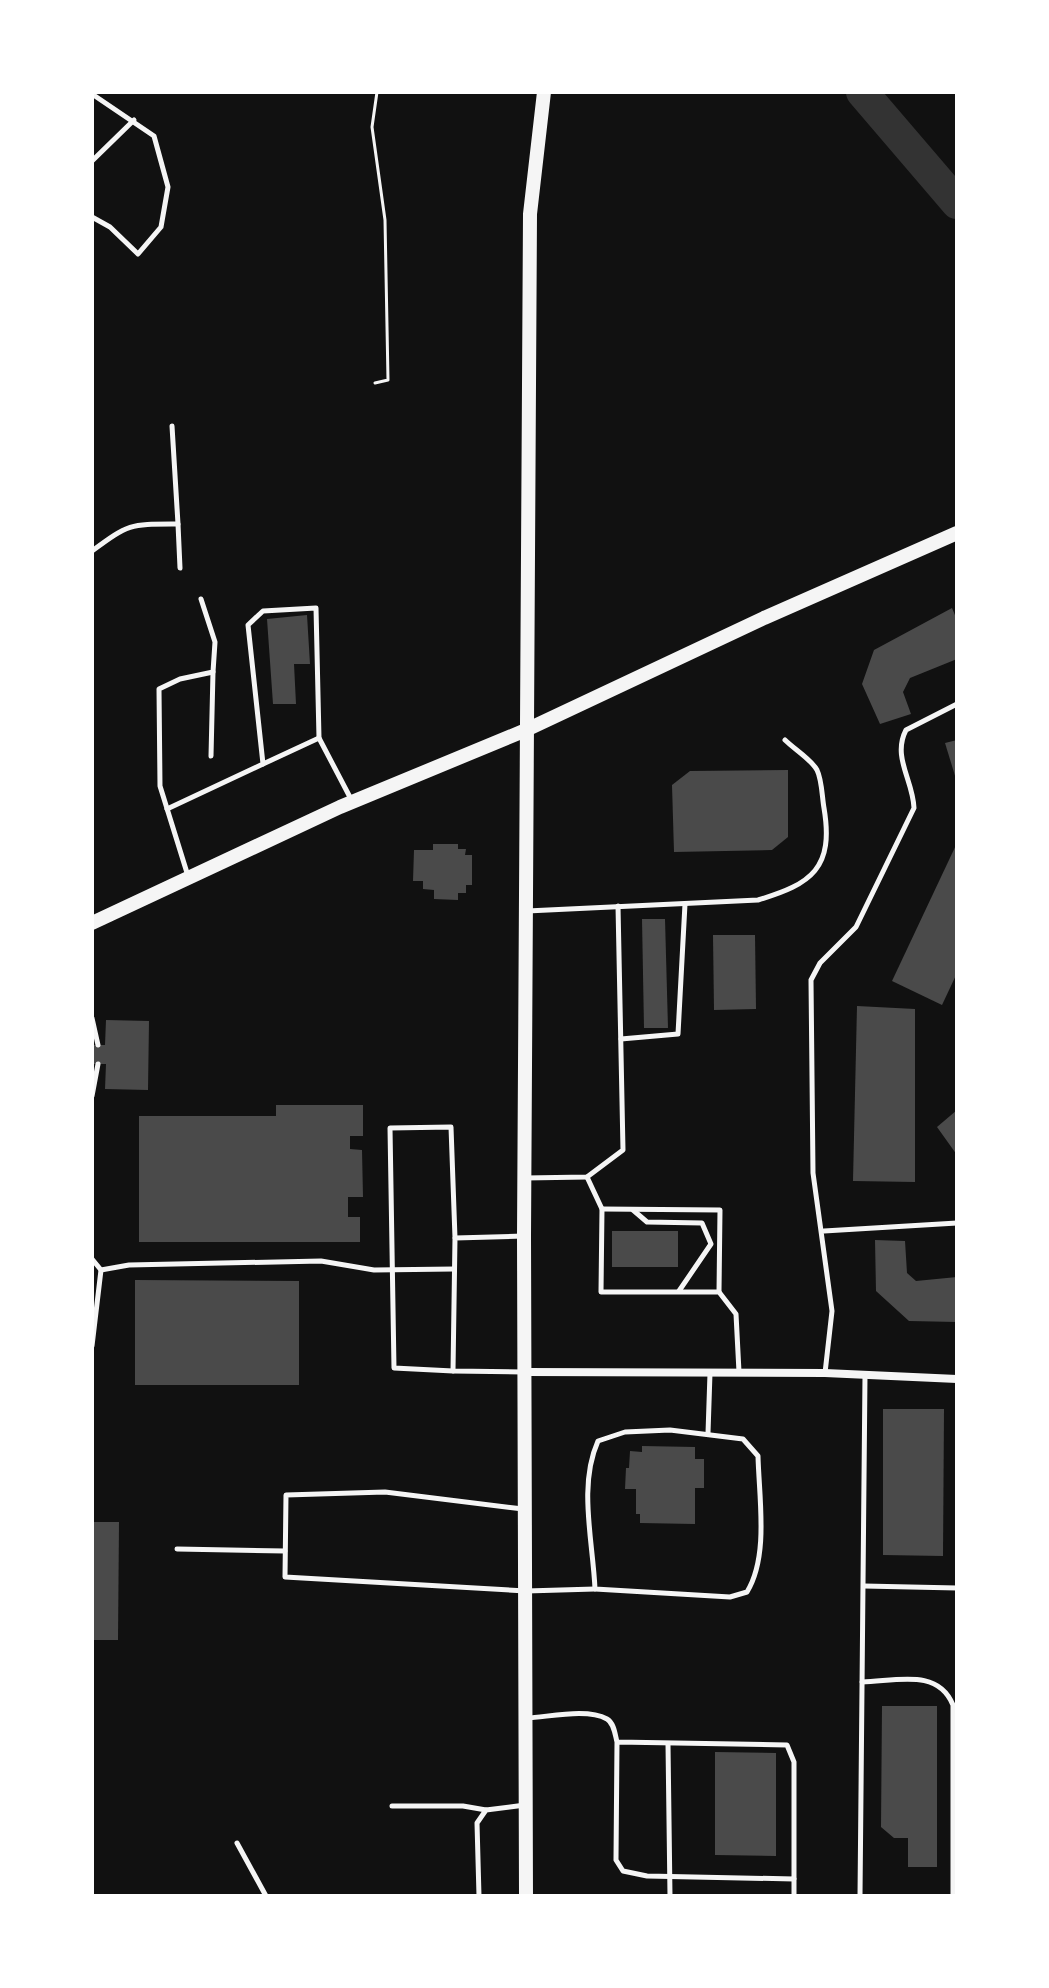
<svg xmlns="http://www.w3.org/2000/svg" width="1049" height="1988" viewBox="0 0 1049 1988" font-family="'Nunito Sans',sans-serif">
<rect width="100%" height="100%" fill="#111"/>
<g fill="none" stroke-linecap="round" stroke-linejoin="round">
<!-- river -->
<path stroke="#333" stroke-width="32" d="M862,92l95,111"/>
</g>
<!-- building -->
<g fill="#4a4a4a">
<path d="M952,608l5,12v39l-47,19 -7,14 8,22 -31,10 -18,-40 12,-34z"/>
<path d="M307,615l3,49h-16l2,40h-23l-6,-85z"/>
<path d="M957,740v39h-1l-11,-36z"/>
<path d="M788,770v67l-16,13 -98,2 -2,-67 18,-14z"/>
<path d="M957,843v130l-15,32 -50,-24z"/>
<path d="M433,844h25v5h8l-1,6h7v30h-6v8h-8v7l-24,-1v-9l-11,-1v-8h-10l1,-31h19z"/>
<path d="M642,919h23l3,109h-24z"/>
<path d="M713,935h42l1,74 -42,1z"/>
<path d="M857,1006l58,3v173l-62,-1z"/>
<path d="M106,1020l43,1 -1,69 -43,-1 1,-25h-14v-19h13z"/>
<path d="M276,1105h87v31h-13v13l12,1 1,47h-15v20h12v25h-221v-126h137z"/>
<path d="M957,1110v45l-20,-28z"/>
<rect x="612" y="1231" width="66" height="36"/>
<path d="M875,1240l30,1 2,32 9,8 41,-4v45l-48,-1 -33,-30z"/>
<path d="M135,1280l164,1v104h-164z"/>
<path d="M883,1409h61l-1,147 -60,-1z"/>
<path d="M642,1446l53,1v12h9v29h-9v36l-55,-1v-9h-4v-25h-11l1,-21h3l1,-17 12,1z"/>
<path d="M92,1522h27l-1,118h-26z"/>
<path d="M882,1706h55v161h-29v-29h-14l-13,-11z"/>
<path d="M715,1752l61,1v103l-61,-1z"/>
</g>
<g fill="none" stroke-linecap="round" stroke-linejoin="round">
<!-- path -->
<path stroke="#f5f5f5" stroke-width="3" d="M375,383l13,-3 -3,-160 -13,-93 5,-35"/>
<!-- service -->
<g stroke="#f5f5f5" stroke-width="5">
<path d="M92,94l62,42 14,51 -7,40 -23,27 -28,-27 -18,-10"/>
<path d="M92,161l42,-41"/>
<path d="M178,524l2,44"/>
<path d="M92,551c38,-28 38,-27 86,-27l-6,-98"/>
<path d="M211,756l2,-84"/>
<path d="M263,764l56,-26"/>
<path d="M167,809l96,-45 -15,-139 15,-14 53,-3 3,130 33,63"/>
<path d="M188,876l-28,-90 -1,-97 21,-10 33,-7 2,-30 -14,-43"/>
<path d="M527,911l231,-11c54,-16 76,-32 66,-92 -2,-11 -2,-28 -7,-38 -6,-11 -23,-21 -32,-30"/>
<path d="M92,1018l6,27"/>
<path d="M621,1039l57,-5 7,-130"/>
<path d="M92,1096l6,-32"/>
<path d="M587,1177l15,32 -1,83h118l17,22 3,58"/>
<path d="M525,1178l62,-1 36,-27 -5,-244"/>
<path d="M602,1209l118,1 -1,82"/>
<path d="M633,1210l14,12 55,1 9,21 -32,47"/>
<path d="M824,1231l133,-8"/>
<path d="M523,1236l-68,2 -2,133 70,1"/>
<path d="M92,1259l9,11 -9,76"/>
<path d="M101,1270l28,-5 192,-4 53,9 80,-1"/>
<path d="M453,1371l-59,-3 -4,-240 61,-1 4,111"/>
<path d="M825,1373l7,-62 -19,-138 -2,-193 9,-17 36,-36 58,-119c-1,-28 -22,-51 -8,-78l51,-26"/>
<path d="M670,1430l73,9 15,17c1,42 11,100 -11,136l-17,5 -135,-8c-2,-48 -17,-103 3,-148l27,-9z"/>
<path d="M708,1433l2,-60"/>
<path d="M523,1509l-138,-17 -99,3 -1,82 241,14 69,-2"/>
<path d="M177,1549l108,2"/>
<path d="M864,1586l93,2"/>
<path d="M862,1682c35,-1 76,-14 91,23v191"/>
<path d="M527,1718c22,-1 60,-10 80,1 7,4 8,15 10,23l-1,118 7,11 24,5 147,3v-117l-7,-17 -170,-3"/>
<path d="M668,1744l2,152"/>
<path d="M392,1806h71l23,4"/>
<path d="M237,1843l29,53"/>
<path d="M794,1879v17"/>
<path d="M479,1896l-2,-73 9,-13 39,-5"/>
<path d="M860,1896l5,-520"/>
</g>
<!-- minor -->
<path stroke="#f5f5f5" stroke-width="8" d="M526,1372l299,1 132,6"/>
<!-- secondary -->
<g stroke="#f5f5f5" stroke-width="14">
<path d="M92,923l248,-116 186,-77 238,-112 193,-85"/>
<path d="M526,1896l-2,-660 6,-1022 14,-122"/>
</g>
</g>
<!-- border -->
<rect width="1049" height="1988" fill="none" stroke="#ffffff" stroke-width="188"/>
</svg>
